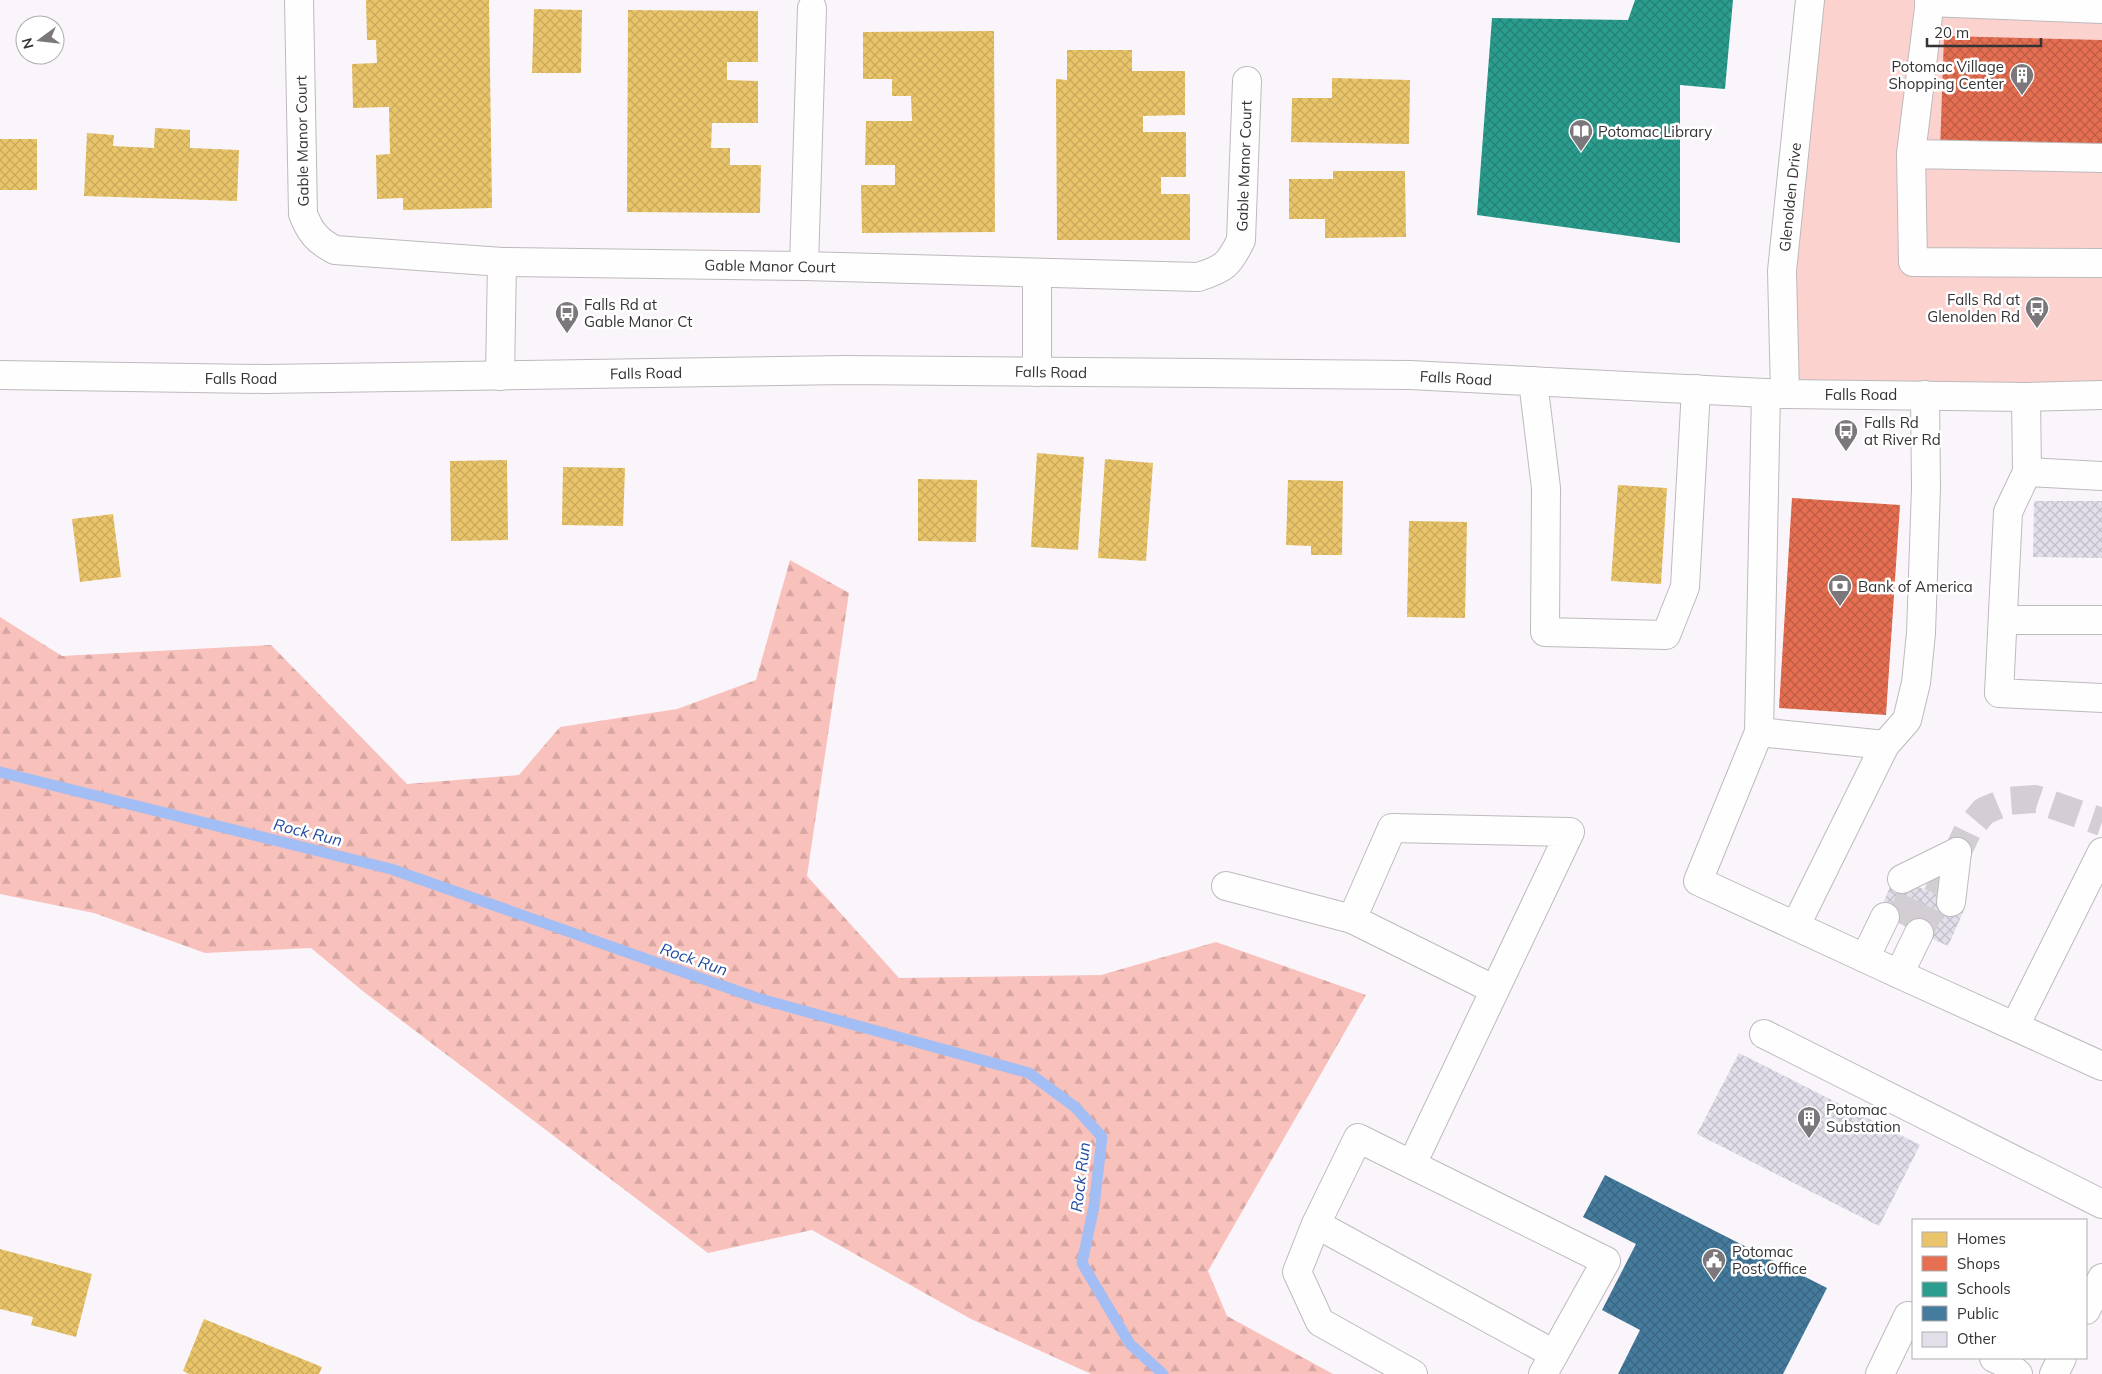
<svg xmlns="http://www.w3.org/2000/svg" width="2102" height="1374" viewBox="0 0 2102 1374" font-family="Mulish,sans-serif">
<defs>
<pattern id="forest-firs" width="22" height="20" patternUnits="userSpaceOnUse" patternTransform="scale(1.25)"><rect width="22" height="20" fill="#f9c1bc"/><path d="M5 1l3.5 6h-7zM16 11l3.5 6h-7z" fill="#d6a6a2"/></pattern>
<pattern id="homes-cross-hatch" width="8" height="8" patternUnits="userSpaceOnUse" patternTransform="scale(1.25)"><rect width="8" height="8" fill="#e9c46a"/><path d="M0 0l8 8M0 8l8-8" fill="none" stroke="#c8a95c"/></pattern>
<pattern id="shops-cross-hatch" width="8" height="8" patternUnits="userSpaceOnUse" patternTransform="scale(1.25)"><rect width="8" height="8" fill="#e76f51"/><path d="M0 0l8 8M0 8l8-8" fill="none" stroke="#bc5c44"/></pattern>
<pattern id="schools-cross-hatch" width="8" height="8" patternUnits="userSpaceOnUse" patternTransform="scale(1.25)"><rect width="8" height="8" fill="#2a9d8f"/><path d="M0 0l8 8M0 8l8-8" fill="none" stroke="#258176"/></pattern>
<pattern id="public-cross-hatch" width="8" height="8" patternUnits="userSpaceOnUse" patternTransform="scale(1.25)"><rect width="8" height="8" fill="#457b9d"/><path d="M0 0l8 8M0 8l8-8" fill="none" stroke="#3a6581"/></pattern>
<pattern id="building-cross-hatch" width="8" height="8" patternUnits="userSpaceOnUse" patternTransform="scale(1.25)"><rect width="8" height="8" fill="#e2deea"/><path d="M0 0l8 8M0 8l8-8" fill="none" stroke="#c2bfc9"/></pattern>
</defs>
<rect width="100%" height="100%" fill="#faf5fa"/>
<!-- forest -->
<path fill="url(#forest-firs)" d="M790,560l59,33 -42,283 92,102 202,-3 115,-33 150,53 -158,276 19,45 106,58h-242l-120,-55 -159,-89 -104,23 -344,-261 -53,-44 -106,5 -111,-40 -94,-19v-277l62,39 209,-11 136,139 112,-9 41,-48 117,-18 79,-29z"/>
<!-- green -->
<path fill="#fcd2cf" d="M1810,0h292v395l-317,-1z"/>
<!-- homes -->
<g fill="url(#homes-cross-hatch)">
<path d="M366,0h123l3,208 -89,2v-12l-26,1 -1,-44 14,-1 -1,-47 -36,1 -1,-44 25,-1 -1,-23h-9z"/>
<path d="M534,9l48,1 -1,63h-49z"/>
<path d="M628,10l130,1v51h-31v18l31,1v42h-46l-1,25h19v17h31l-1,48 -133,-1z"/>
<path d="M994,31l1,201 -133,1 -1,-48h34v-20h-30l1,-44h46l-1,-25h-19v-17h-29v-47z"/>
<path d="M1067,50h65v21h53v44l-42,1v16h43v45h-25v17h29v46h-133l-1,-161 11,1z"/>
<path d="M1332,78l78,2 -1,64 -118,-2 1,-44h40z"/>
<path d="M155,128l35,2v18l49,2 -2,51 -153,-5 3,-63 27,2 -1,11 41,2z"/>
<rect x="0" y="139" width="37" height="51"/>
<path d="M1333,171h72l1,66 -81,1v-19h-36v-40h44z"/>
<path d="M1037,453l47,4 -6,93 -47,-3z"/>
<path d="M1105,459l48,4 -7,98 -48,-3z"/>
<path d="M507,460l1,80 -57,1 -1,-80z"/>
<path d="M563,467l62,1 -2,58 -61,-1z"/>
<path d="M918,479l59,1 -1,62 -58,-1z"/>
<path d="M1288,480l55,1 -1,74h-31v-9l-25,-1z"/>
<path d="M1618,485l49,3 -6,96 -50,-3z"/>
<path d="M113,514l8,63 -41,5 -8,-63z"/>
<path d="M1409,521l58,1 -2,96 -58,-1z"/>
<path d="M0,1249l92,25 -16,63 -45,-12 2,-8 -33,-8z"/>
<path d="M204,1319l118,48 -3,7h-130l-6,-3z"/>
</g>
<!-- shops -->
<g fill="url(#shops-cross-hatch)">
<path d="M1944,36l158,4v116l-162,-5z"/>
<path d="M1792,498l108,7 -14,210 -107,-7z"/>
</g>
<!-- schools -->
<path fill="url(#schools-cross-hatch)" d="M1635,0h98l-8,89 -45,-4v158l-203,-28 15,-197 136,2z"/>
<!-- public -->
<path fill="url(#public-cross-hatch)" d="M1605,1175l222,113 -44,86h-165l22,-44 -38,-20 34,-66 -53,-27z"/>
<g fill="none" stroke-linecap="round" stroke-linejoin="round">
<!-- stream -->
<path stroke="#a2bef4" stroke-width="11" d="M0,772l391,97 366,129 272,75 46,34 27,30 -8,69 -12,57 48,81 33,30"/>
</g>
<!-- building -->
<g fill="url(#building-cross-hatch)">
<path d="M2034,501h68v57l-69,-1z"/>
<path d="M1895,876l70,32 -17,38 -70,-32z"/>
<path d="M1739,1053l181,92 -41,81 -182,-92z"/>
</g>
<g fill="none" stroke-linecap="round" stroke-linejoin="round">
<!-- minor-tunnel -->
<g stroke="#d3ced3" stroke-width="28" stroke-dasharray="28 14" stroke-linecap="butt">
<path d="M1899,923l17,-37"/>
<path d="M1919,933l49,-103 16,-19 24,-10 27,-2 67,23"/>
</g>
<!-- minor casing -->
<g stroke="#bdbabd" stroke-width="30">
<g id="minor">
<path d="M299,0l4,214c7,18 14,27 32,36l167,12 302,4 394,11c26,-8 31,-12 43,-37l6,-159"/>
<path d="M1929,2l173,7"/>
<path d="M1911,154l19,-154"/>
<path d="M2102,158l-191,-4 2,108 189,1"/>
<path d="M804,266l8,-258"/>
<path d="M1037,273v99"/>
<path d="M500,376l2,-114"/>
<path d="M1533,381l13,107 -1,144 121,3 19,-48 11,-198"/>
<path d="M1766,393l-7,339 -61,149 201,93 203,92"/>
<path d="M1785,394l-3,-123 28,-271"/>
<path d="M2026,397l1,75 -19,40 -9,181 103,5"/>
<path d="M2027,472l75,4"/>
<path d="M2003,620h99"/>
<path d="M1759,732l126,13 22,-25 9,-37 5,-50 5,-145 -1,-93"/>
<path d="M1902,879l55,-27"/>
<path d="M1226,886l126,33"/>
<path d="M1951,902l6,-50"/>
<path d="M1796,925l89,-180"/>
<path d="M1865,958l20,-41"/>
<path d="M1899,974l20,-41"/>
<path d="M2015,1026l87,-174"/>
<path d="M1764,1034l338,170"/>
<path d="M1412,1164l158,-332 -178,-4 -40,91 143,71"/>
<path d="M1316,1224l238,130"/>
<path d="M1994,1358l11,5 13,11"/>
<path d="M1413,1374l-93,-52 -23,-50 19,-48 42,-86 248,123 -63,113"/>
<path d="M1880,1374l28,-58 5,2"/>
</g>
</g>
<!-- major casing -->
<g stroke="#bdbabd" stroke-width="30">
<g id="major">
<path d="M0,375l264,4 582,-9 360,3 204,2 375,19 241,3 76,-2"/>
<path d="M2086,1310l16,-32"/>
<path d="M2054,1374l8,-16"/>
</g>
</g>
<!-- minor -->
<use href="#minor" stroke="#fefefe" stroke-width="28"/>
<!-- major -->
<use href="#major" stroke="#fefefe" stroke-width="28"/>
</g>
<!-- icons -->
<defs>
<g id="building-pin" transform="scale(1.25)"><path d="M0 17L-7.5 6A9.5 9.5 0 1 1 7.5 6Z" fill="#7b777b" stroke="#fff"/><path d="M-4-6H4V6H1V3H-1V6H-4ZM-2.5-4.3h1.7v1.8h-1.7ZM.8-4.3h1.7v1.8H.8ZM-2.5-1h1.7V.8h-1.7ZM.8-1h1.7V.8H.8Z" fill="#fff"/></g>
<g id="library-pin" transform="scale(1.25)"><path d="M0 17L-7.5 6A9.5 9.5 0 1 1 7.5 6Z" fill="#7b777b" stroke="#fff"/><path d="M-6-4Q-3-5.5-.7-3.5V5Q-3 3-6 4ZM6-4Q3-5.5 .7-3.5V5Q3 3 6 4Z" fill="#fff"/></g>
<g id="bus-pin" transform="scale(1.25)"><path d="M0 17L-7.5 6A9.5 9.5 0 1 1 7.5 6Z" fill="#7b777b" stroke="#fff"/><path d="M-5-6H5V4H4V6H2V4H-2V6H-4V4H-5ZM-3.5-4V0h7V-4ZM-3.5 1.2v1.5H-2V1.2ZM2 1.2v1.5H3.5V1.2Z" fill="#fff"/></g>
<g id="bank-pin" transform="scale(1.25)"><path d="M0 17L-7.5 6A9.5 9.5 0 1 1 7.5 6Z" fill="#7b777b" stroke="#fff"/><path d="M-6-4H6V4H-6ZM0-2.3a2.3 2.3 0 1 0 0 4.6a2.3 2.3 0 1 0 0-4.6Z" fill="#fff"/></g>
<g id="civic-pin" transform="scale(1.25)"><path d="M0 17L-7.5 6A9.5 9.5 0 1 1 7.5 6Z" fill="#7b777b" stroke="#fff"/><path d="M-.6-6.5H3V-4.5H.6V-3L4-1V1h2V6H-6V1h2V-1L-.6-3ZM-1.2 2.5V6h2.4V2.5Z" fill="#fff"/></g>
</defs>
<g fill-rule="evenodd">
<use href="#building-pin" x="2022" y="75"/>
<use href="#library-pin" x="1581" y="131"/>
<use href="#bus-pin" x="2037" y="308"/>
<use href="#bus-pin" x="567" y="313"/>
<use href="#bus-pin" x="1846" y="431"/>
<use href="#bank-pin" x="1840" y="586"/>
<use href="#building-pin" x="1809" y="1118"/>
<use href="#civic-pin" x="1714" y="1260"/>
</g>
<g text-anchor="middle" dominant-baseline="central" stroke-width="5" stroke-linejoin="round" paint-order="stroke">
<!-- poi labels -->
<g font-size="15" fill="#363336" stroke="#fff" text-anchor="start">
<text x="2004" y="66" text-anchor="end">Potomac Village<tspan x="2004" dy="17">Shopping Center</tspan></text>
<text x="1598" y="131">Potomac Library</text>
<text x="2020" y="299" text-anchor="end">Falls Rd at<tspan x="2020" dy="17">Glenolden Rd</tspan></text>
<text x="584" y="304">Falls Rd at<tspan x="584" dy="17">Gable Manor Ct</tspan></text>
<text x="1864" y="422">Falls Rd<tspan x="1864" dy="17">at River Rd</tspan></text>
<text x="1858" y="586">Bank of America</text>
<text x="1826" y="1109">Potomac<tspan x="1826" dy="17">Substation</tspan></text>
<text x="1732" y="1251">Potomac<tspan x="1732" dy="17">Post Office</tspan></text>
</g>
<!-- street labels -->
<g font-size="15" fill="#363336" stroke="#fff">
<text transform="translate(302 141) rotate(-91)">Gable Manor Court</text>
<text transform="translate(1244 166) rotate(-88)">Gable Manor Court</text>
<text transform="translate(1790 197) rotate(-84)">Glenolden Drive</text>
<text transform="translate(770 266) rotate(1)">Gable Manor Court</text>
<text transform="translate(1051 372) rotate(1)">Falls Road</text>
<text transform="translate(646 373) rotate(-1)">Falls Road</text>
<text x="241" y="378">Falls Road</text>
<text transform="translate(1456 378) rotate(3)">Falls Road</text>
<text x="1861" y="394">Falls Road</text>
</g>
<!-- water labels -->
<g font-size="16" font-style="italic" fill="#1f4aa1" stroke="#fff">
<text transform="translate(308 832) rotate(14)">Rock Run</text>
<text transform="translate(694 959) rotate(19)">Rock Run</text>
<text transform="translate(1080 1177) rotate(-83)">Rock Run</text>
</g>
</g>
<!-- legend -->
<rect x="1912" y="1219" width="175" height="140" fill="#ffffff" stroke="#afadaf"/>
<rect x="1922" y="1232" width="25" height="15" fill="#e9c46a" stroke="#afadaf"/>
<text x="1957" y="1244" font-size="15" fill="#363336">Homes</text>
<rect x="1922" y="1256" width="25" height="15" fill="#e76f51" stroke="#afadaf"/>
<text x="1957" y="1269" font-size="15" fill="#363336">Shops</text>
<rect x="1922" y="1282" width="25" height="15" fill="#2a9d8f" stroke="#afadaf"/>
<text x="1957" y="1294" font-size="15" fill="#363336">Schools</text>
<rect x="1922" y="1306" width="25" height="15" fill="#457b9d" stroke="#afadaf"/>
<text x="1957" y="1319" font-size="15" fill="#363336">Public</text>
<rect x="1922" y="1332" width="25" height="15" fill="#e2deea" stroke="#afadaf"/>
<text x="1957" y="1344" font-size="15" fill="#363336">Other</text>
<!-- north arrow -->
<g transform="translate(40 40) rotate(255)"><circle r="24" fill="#ffffff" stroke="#afadaf"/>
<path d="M0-4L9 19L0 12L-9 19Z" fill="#7b777b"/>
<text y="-8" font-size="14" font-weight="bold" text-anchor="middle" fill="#363336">N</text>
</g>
<!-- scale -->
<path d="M1927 38v8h114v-8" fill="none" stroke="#363336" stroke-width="2.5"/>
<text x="1934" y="38" font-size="15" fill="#363336" stroke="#ffffff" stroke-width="4" paint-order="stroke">20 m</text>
</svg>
